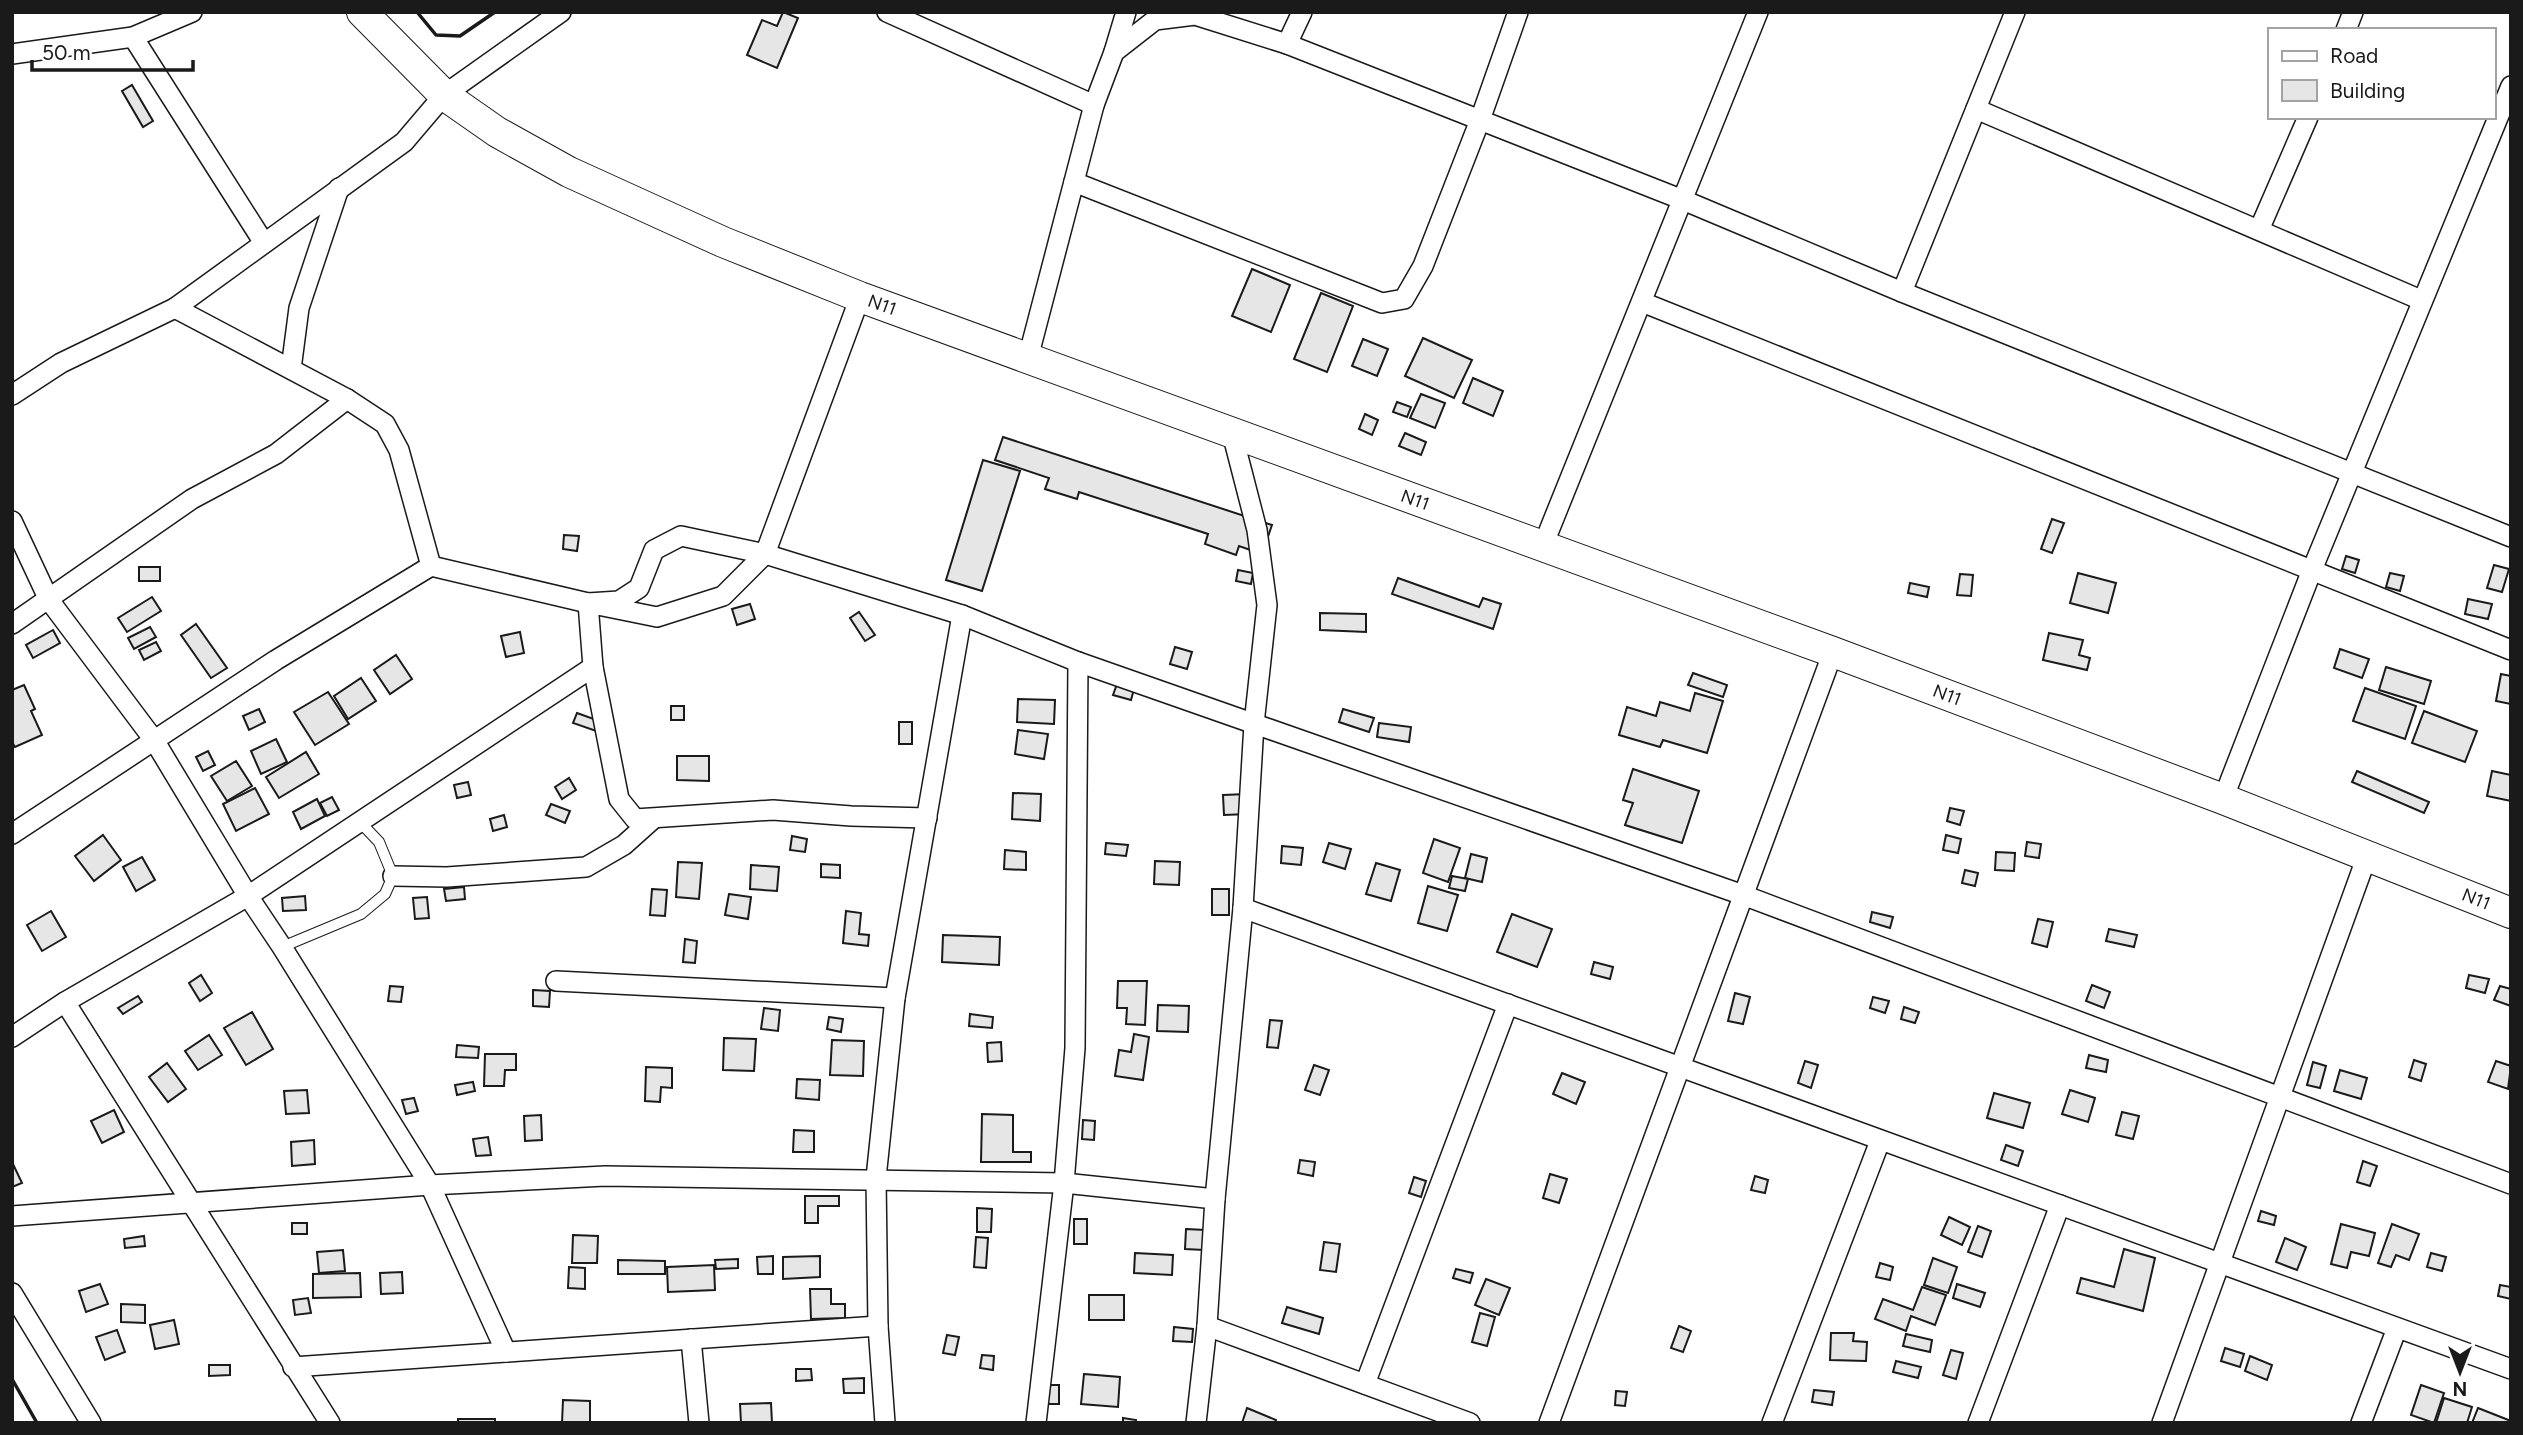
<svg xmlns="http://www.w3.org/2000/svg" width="2523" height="1435" viewBox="0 0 2523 1435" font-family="Figtree,sans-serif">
<rect width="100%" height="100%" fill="#fff"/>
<!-- building -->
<g fill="#e6e6e6" stroke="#1a1a1a" stroke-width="2">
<path d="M783,12l15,6 -21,50 -30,-13 15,-35 15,6z"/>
<path d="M132,85l21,36 -10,6 -21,-36z"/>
<path d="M1252,269l38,16 -19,47 -39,-16z"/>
<path d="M1321,293l32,13 -26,66 -33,-13z"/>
<path d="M1423,338l49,22 -18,38 -49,-22z"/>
<path d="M1363,339l25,10 -11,27 -25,-10z"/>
<path d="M1473,378l30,13 -10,25 -30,-13z"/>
<path d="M1421,394l24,9 -10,25 -25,-10z"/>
<path d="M1397,402l14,5 -4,10 -14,-5z"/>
<path d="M1365,414l13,6 -6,15 -13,-6z"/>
<path d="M1405,433l21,9 -5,13 -22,-9z"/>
<path d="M1003,437l269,88 -10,29 -23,-8 -3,9 -31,-11 3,-10 -129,-42 -2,7 -32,-10 4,-11 -54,-18z"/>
<path d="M983,460l37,11 -38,120 -36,-11z"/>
<path d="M2052,519l12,4 -12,30 -11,-4z"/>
<path d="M564,535l15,1 -2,15 -14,-2z"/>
<path d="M2346,556l13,4 -4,13 -13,-4z"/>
<path d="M2494,565l15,4 -7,23 -15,-4z"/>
<rect x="139" y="567" width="21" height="14"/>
<path d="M1238,570l15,3 -2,11 -15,-3z"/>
<path d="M2078,573l38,10 -8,30 -38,-10z"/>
<path d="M2390,573l14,3 -4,15 -14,-4z"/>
<path d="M1960,574l13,1 -2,21 -14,-1z"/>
<path d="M1398,578l81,29 4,-9 18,6 -8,25 -101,-35z"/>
<path d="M1910,583l19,4 -2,10 -19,-4z"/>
<path d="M152,597l9,14 -34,21 -9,-14z"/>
<path d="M2468,599l24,5 -4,15 -23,-5z"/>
<path d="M750,604l5,15 -18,6 -5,-16z"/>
<path d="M859,612l16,23 -10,6 -15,-23z"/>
<path d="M1320,613l46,1v18l-46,-2z"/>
<path d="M196,624l31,44 -16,10 -30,-43z"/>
<path d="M150,627l6,10 -22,12 -6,-11z"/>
<path d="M53,630l7,13 -27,15 -7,-13z"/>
<path d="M520,632l4,21 -18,4 -5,-21z"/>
<path d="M2049,633l34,7 -4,15 11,3 -3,12 -44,-10z"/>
<path d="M156,642l5,9 -17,9 -5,-10z"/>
<path d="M1175,647l17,5 -5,17 -17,-5z"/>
<path d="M2340,649l29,10 -7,19 -28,-10z"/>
<path d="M396,655l16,24 -22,15 -16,-24z"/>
<path d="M2386,667l45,14 -7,23 -45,-14z"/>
<path d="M1693,673l34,12 -4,12 -35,-12z"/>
<path d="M2501,674l10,2v28l-15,-3z"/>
<path d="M361,678l15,23 -28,18 -14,-23z"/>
<path d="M1117,684l17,5 -3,11 -18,-5z"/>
<path d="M24,685l11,24 -4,2 11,24 -27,12 -3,-5v-52z"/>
<path d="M2365,688l51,18 -11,33 -52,-18z"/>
<path d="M328,692l21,32 -34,21 -21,-33z"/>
<path d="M1695,693l28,8 -16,52 -44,-13 -3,7 -41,-12 8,-28 29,9 4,-14 30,9z"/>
<path d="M1018,699l37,1 -1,24 -37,-2z"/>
<rect x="671" y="706" width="13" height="14"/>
<path d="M259,709l6,13 -16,8 -6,-14z"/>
<path d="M1343,709l31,9 -5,14 -30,-10z"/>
<path d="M2424,711l53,20 -12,31 -53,-19z"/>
<path d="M577,713l28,10 -3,10 -29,-10z"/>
<rect x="899" y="722" width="13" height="22"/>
<path d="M1379,723l32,4 -2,15 -32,-5z"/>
<path d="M1018,730l30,4 -4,25 -29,-5z"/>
<path d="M276,739l11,23 -26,12 -10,-23z"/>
<path d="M208,751l7,14 -12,6 -7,-14z"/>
<path d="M306,752l13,22 -40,24 -13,-21z"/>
<path d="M677,756h32v25l-32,-1z"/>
<path d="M236,761l16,25 -25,15 -16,-25z"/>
<path d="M1633,769l66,22 -17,52 -57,-18 8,-22 -10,-3z"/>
<path d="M2357,771l72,31 -5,11 -72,-31z"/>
<path d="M2492,771l19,4v26l-24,-5z"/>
<path d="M569,778l7,12 -14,9 -7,-12z"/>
<path d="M468,782l3,13 -14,3 -3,-13z"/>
<path d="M255,788l14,26 -33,17 -13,-27z"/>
<path d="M1013,793l28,1 -1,27 -28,-2z"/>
<path d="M1247,794l1,20 -24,1 -1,-20z"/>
<path d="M332,797l7,13 -12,6 -7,-13z"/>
<path d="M317,799l8,17 -24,13 -8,-17z"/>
<path d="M551,804l19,7 -5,12 -19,-8z"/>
<path d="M1950,808l14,3 -4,14 -13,-4z"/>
<path d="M504,815l3,12 -14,4 -3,-12z"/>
<path d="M103,835l18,25 -27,21 -19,-25z"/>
<path d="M1946,835l15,4 -3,14 -15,-3z"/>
<path d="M792,836l15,3 -2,13 -15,-2z"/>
<path d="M1434,839l26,9 -12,34 -25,-9z"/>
<path d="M2027,842l14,2 -2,14 -14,-2z"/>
<path d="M1106,843l22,2 -2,11 -21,-2z"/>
<path d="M1329,843l22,6 -6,20 -22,-7z"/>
<path d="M1282,846l21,2 -2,17 -20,-2z"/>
<path d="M1005,850l21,2v18l-22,-1z"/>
<path d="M1996,852l19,1 -1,18 -19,-1z"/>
<path d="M1471,854l16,4 -5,24 -17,-4z"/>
<path d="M142,857l13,23 -19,11 -13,-24z"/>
<path d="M1155,861l25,1 -1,23 -25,-1z"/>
<path d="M678,862l24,1 -3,36 -23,-2z"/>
<path d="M1376,863l24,7 -9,31 -25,-7z"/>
<path d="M821,864l19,1v13l-19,-1z"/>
<path d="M751,865l28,2 -2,24 -27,-2z"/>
<path d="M1965,870l13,3 -3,13 -13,-3z"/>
<path d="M1452,876l16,3 -3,12 -16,-3z"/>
<path d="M1428,886l30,9 -11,36 -29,-8z"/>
<path d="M464,887l1,12 -19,2 -2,-12z"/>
<path d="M652,889l15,1 -2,26 -15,-1z"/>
<rect x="1212" y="889" width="17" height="26"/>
<path d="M729,894l22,3 -3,22 -23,-4z"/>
<path d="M305,896l1,14 -23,1 -1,-13z"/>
<path d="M427,897l2,21 -14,1 -2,-21z"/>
<path d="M51,911l15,26 -24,14 -15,-26z"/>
<path d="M846,911l15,2 -2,21 10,1 -1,11 -25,-3z"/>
<path d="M1872,912l21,5 -3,11 -20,-6z"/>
<path d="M1512,914l40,15 -15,38 -40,-15z"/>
<path d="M2038,919l15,3 -6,25 -15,-4z"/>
<path d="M2109,929l28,6 -3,12 -28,-6z"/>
<path d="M943,935l57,2 -1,28 -57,-3z"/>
<path d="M685,939l12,2 -2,22 -12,-1z"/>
<path d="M1594,962l19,5 -3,12 -19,-5z"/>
<path d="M201,975l11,18 -12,8 -11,-18z"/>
<path d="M2469,975l20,4 -4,14 -19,-5z"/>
<path d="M1118,981h29l-2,44 -19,-1 1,-16h-10z"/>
<path d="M2092,985l18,7 -6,16 -18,-7z"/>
<path d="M390,986l13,1 -2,15 -13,-1z"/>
<path d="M2500,986l11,3v17l-17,-6z"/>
<path d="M533,990l17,1 -1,16 -16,-1z"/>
<path d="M1735,993l15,4 -7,27 -15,-3z"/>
<path d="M138,996l4,6 -19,12 -5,-6z"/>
<path d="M1873,997l16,4 -4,12 -15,-5z"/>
<path d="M1158,1005l31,1 -1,26 -31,-1z"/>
<path d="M1904,1007l15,5 -4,11 -14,-4z"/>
<path d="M764,1008l16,2 -2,21 -17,-2z"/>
<path d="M252,1012l21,37 -27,16 -22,-37z"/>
<path d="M970,1014l23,3 -1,11 -23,-2z"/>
<path d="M829,1017l14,2 -2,13 -14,-3z"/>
<path d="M1270,1020l12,1 -4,27 -11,-1z"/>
<path d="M1134,1034l15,3 -6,43 -28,-4 4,-26 12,2z"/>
<path d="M209,1035l13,20 -24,15 -13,-19z"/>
<path d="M724,1038l32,1 -2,32 -31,-1z"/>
<path d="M832,1040l32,1 -1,35 -33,-1z"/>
<path d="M1001,1042l1,19 -14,1 -1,-19z"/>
<path d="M457,1045l22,2 -1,11 -22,-1z"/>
<path d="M485,1054h31v16h-11l-1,16h-20z"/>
<path d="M2089,1055l19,5 -2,12 -20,-4z"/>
<path d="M2414,1060l12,4 -5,17 -12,-4z"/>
<path d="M1805,1061l13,4 -7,23 -13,-5z"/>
<path d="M2496,1061l15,5 -3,23 -20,-7z"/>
<path d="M2313,1062l13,4 -6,22 -13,-3z"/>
<path d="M167,1063l19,26 -18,13 -19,-25z"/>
<path d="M1314,1065l15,5 -9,25 -15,-5z"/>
<path d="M646,1067l26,1v20l-11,-1 -1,15 -15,-1z"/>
<path d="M2340,1070l27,8 -6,21 -27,-8z"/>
<path d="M1562,1073l23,9 -9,22 -23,-10z"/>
<path d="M797,1079l23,1 -1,20 -23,-2z"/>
<path d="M473,1082l2,9 -18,4 -2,-10z"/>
<path d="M307,1090l2,23 -23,1 -2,-23z"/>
<path d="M2070,1090l25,8 -7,24 -26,-8z"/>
<path d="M1994,1093l36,10 -7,25 -36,-10z"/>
<path d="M414,1098l4,13 -12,3 -4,-14z"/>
<path d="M114,1110l10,22 -22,11 -11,-22z"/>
<path d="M2122,1112l17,4 -6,23 -17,-4z"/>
<path d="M982,1114l31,1v37h18v10h-50z"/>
<path d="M541,1115l1,25 -17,1 -1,-25z"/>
<path d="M1083,1120l12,1 -1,19 -12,-1z"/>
<path d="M794,1130l20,1v21h-21z"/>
<path d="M488,1137l3,18 -15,1 -3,-17z"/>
<path d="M314,1140l1,24 -23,2 -1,-24z"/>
<path d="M2006,1145l17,6 -5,15 -17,-6z"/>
<path d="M1300,1160l15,2 -2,14 -15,-3z"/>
<path d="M2363,1161l14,5 -7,20 -13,-4z"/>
<path d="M12,1162l10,21 -10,4z"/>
<path d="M1550,1174l17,5 -8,24 -16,-5z"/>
<path d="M1755,1176l13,4 -3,13 -14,-3z"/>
<path d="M1414,1177l12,4 -5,16 -12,-4z"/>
<path d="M805,1196h34v10h-21v17h-13z"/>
<path d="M977,1208l15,1 -1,23h-14z"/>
<path d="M2261,1211l15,5 -2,9 -16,-4z"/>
<path d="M1949,1217l21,10 -8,18 -21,-10z"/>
<rect x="1074" y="1219" width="13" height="25"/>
<rect x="292" y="1223" width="15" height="11"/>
<path d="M2341,1224l34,9 -6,23 -18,-4 -4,16 -16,-4z"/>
<path d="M2392,1224l27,10 -10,26 -13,-5 -5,12 -13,-4z"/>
<path d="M1978,1226l13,5 -9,26 -14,-5z"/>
<path d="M1186,1229l19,1 -1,20 -19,-1z"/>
<path d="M573,1235l25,1 -1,27h-25z"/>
<path d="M144,1236l1,10 -20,2 -1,-9z"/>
<path d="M976,1237l12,1 -2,30 -12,-1z"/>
<path d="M2285,1238l21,9 -9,23 -21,-8z"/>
<path d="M1324,1242l16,2 -4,28 -16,-2z"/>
<path d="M2124,1249l31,9 -12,53 -66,-18 4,-15 33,9z"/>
<path d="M343,1250l2,21 -26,2 -2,-21z"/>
<path d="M1135,1253l38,2 -1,20 -38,-2z"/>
<path d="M2431,1253l15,4 -4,14 -15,-4z"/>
<path d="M773,1256v18h-15l-1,-17z"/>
<path d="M820,1256v21l-37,2v-22z"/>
<path d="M1933,1258l24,9 -9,26 -24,-8z"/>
<path d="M738,1259v9l-22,1 -1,-9z"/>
<path d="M618,1260l47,1v13h-47z"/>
<path d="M1880,1263l13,4 -3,13 -14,-3z"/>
<path d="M714,1265l1,25 -47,2 -1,-25z"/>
<path d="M569,1267l16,1v21l-17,-1z"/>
<path d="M1456,1269l17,4 -3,10 -17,-5z"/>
<path d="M402,1272l1,21 -22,1 -1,-21z"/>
<path d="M360,1273l1,24 -48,1v-24z"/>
<path d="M1486,1279l24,9 -11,27 -24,-10z"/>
<path d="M100,1284l8,20 -22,8 -7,-21z"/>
<path d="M1957,1284l28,9 -5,14 -27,-9z"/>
<path d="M2500,1285l11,2v12l-13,-3z"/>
<path d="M1922,1287l24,8 -11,30 -24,-9 -5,15 -31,-12 8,-20 30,11z"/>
<path d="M810,1289h21v15h14v14l-34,1z"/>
<rect x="1089" y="1295" width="35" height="25"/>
<path d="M308,1298l3,15 -16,2 -2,-15z"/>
<path d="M121,1304l24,1v18l-24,-1z"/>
<path d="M1287,1307l36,11 -4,16 -37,-11z"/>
<path d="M1480,1313l15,4 -8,29 -15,-4z"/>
<path d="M174,1320l5,24 -24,5 -5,-24z"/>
<path d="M1679,1326l12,5 -8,21 -12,-4z"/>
<path d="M1174,1327l19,2 -1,13 -19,-1z"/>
<path d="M117,1330l8,22 -20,8 -9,-23z"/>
<path d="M1831,1333h23l-1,8 14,1 -1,19 -36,-1z"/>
<path d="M1906,1334l26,6 -2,12 -27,-6z"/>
<path d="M947,1335l12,2 -4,18 -12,-2z"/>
<path d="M2225,1348l19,6 -4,13 -19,-6z"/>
<path d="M1951,1350l12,3 -7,26 -13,-4z"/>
<path d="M982,1355l12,1 -1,14 -13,-2z"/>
<path d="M2250,1356l22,9 -5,15 -22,-9z"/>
<path d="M1896,1361l25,6 -3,11 -25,-6z"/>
<path d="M209,1365h21v10l-21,1z"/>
<path d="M796,1369h15l1,11 -16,1z"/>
<path d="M1084,1374l36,3 -2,30 -37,-3z"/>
<path d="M864,1378v15h-20l-1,-14z"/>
<path d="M1045,1385h14v19h-13z"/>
<path d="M2421,1385l23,8 -10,30 -23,-8z"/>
<path d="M1814,1390l20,2 -2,13 -20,-3z"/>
<path d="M1616,1391l11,1 -2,14 -10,-1z"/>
<path d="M2444,1398l28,9 -5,16h-31z"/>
<path d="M563,1400l27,1v22h-28z"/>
<path d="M771,1403l1,20h-31l-1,-19z"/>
<path d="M1247,1408l29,12 -1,3h-33z"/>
<path d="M2478,1408l33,13v2h-39z"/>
<path d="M1123,1418l13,2v3h-13z"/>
<rect x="458" y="1419" width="37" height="4"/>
</g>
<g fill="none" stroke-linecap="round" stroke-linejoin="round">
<!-- service casing -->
<g stroke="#1a1a1a" stroke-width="12">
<path id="service" d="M282,947l79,-33 24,-20 8,-18 -14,-34 -19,-20"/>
</g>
<!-- minor casing -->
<g stroke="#1a1a1a" stroke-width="22">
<g id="minor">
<path d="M561,12l-117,83 -40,47 -229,166 172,91 38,25 14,26 32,116 157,37 31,-2 20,-13 15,-38 27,-14 84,18 197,61 116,47 665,233 768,289"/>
<path d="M887,12l207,93"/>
<path d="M2346,30l7,-18"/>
<path d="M133,37l131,206"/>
<path d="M1287,44l15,-32"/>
<path d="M1114,52l12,-40"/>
<path d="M12,54l121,-17 59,-25"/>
<path d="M1976,109l445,191"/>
<path d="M1074,182l308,121 22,-4 19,-33 57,-146 38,-108"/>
<path d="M2259,230l49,-113"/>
<path d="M1902,292l113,-280"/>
<path d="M860,297l-95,257 -42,42 -66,21 -69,-14 5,64 26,132 16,20 138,-9 78,6 76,2"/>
<path d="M1642,302l869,348"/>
<path d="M1028,358l66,-253 20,-53 41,-32 40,-5 92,29 396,156 219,92 609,245"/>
<path d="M291,369l8,-61 40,-120"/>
<path d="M12,395l49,-32 114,-55"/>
<path d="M12,521l37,79 105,140 94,156 34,51 148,238 76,167"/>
<path d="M1542,548l216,-536"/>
<path d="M12,624l180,-125 84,-45 71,-55"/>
<path d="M2223,799l89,-229 199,-484"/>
<path d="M12,834l264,-174 155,-94"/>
<path d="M393,876l54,1 139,-10 38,-22 29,-26"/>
<path d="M1243,908l1268,461"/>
<path d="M556,981l339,17"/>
<path d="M65,1002l265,421"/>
<path d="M12,1037l53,-35 183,-106 345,-229"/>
<path d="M12,1216l418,-31 175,-9 459,7 151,16"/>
<path d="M12,1293l79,130"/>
<path d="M1207,1326l263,97"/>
<path d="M691,1339l8,84"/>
<path d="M293,1367l585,-41"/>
<path d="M1365,1384l143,-380"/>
<path d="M885,1423l-7,-97 -2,-148 19,-180 67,-383"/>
<path d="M1036,1423l28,-240 11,-135 3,-386"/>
<path d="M1196,1423l11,-97 8,-127 28,-291 11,-184 13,-119 -10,-75 -25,-97"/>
<path d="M1549,1423l284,-771"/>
<path d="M1772,1423l108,-282"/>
<path d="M1978,1423l82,-218"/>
<path d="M2162,1423l205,-567"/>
<path d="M2361,1423l36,-95"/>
</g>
</g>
<!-- primary casing -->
<g stroke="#1a1a1a" stroke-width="32">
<path id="primary" d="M362,12l82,83 53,37 72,40 154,70 137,55 973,355 390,147 288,114"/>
</g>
<!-- service -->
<use href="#service" stroke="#fff" stroke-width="10"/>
<!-- minor -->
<use href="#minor" stroke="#fff" stroke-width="19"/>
<!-- primary -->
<use href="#primary" stroke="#fff" stroke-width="30"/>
<!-- wall -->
<g stroke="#1a1a1a" stroke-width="3.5">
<path d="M417,12l19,23 24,1 35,-24"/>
<path d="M12,1379l25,44"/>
</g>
</g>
<g text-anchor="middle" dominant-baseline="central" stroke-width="5" stroke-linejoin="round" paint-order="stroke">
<!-- street labels -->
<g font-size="18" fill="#1a1a1a" stroke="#fff">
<text transform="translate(882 305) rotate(20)">N11</text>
<text transform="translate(1415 500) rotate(20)">N11</text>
<text transform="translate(1947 695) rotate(21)">N11</text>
<text transform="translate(2476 899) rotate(22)">N11</text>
</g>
</g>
<!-- border -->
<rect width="2523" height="1435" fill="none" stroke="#1a1a1a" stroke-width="28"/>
<!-- legend -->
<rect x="2268" y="28" width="228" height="91" fill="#ffffff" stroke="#a3a3a3" stroke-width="2"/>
<rect x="2282" y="51" width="35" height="10" fill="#ffffff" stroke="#a3a3a3" stroke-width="2"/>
<text x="2330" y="63" font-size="21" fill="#1a1a1a">Road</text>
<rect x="2282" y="80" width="35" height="21" fill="#e6e6e6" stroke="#a3a3a3" stroke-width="2"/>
<text x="2330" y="98" font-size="21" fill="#1a1a1a">Building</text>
<!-- north arrow -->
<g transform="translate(2460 1372) rotate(180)" stroke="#ffffff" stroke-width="5" paint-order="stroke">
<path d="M0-5L12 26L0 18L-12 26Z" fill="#1a1a1a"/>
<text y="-10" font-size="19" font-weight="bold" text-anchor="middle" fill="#1a1a1a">N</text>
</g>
<!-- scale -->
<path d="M32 60v10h161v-10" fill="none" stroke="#1a1a1a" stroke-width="3.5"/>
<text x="42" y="60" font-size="21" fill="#1a1a1a" stroke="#ffffff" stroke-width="5" paint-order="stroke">50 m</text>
</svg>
